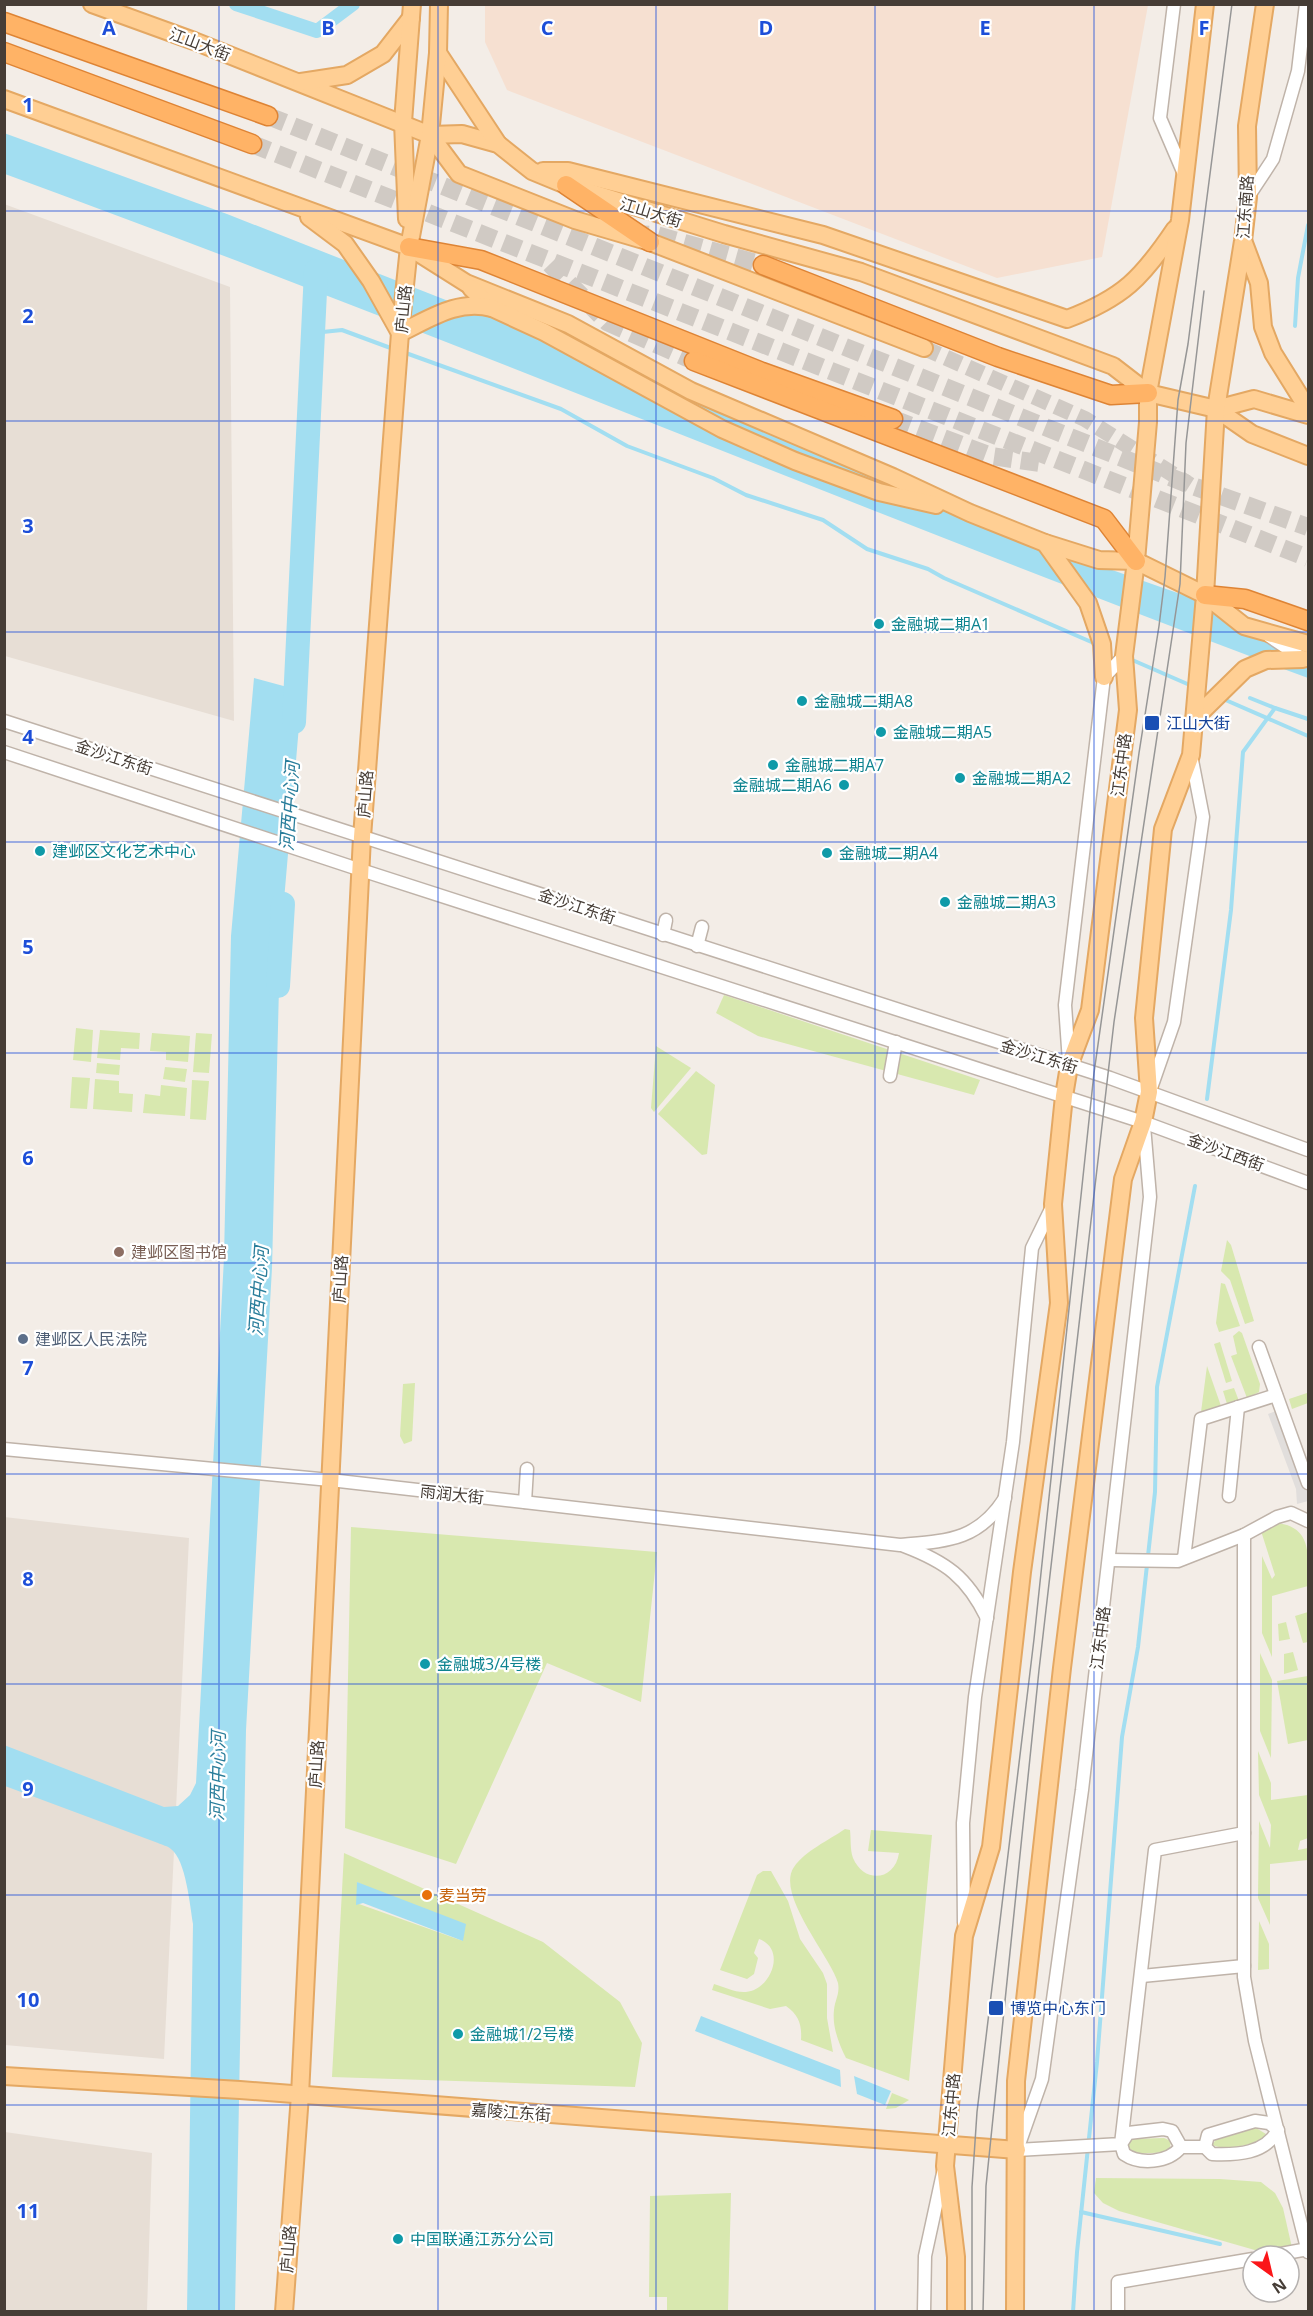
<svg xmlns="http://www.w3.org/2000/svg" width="1313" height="2316" viewBox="0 0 1313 2316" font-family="'Open Sans','Noto Sans SC',sans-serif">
<rect width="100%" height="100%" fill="#f3ede7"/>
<!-- residential -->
<g fill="#e7ded5">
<path d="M4,204l226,83 4,434 -229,-65z"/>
<path d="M4,1517l185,21 -25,521 -159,-14z"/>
<path d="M5,2132l147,21 -5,158h-142z"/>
</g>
<!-- commercial -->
<path fill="#f6e0d1" d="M485,5h663l-46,252 -105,21 -490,-188 -22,-48z"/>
<!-- green -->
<g fill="#d8e8af" fill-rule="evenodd">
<path d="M724,995l256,85 -6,15 -216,-59 -42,-23z"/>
<path d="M76,1028l17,2 -2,32 -18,-2z"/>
<path d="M100,1030l40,3 -1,16 -18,-1 -1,12 -23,-2z"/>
<path d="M152,1033l38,3 -2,26 -22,-2v-8l-16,-1z"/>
<path d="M196,1033l16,1 -3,39 -16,-1z"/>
<path d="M656,1046l35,22 -37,44 -3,-4z"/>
<path d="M97,1063l23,2 -1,10 -23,-2z"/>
<path d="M165,1067l22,2 -2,13 -22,-3z"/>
<path d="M696,1071l19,14 -8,69 -5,1 -44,-41z"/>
<path d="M72,1077l18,1 -3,31 -17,-1z"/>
<path d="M95,1079l24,2v12l14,1 -1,18 -39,-3z"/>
<path d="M192,1080l17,1 -3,39 -16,-1z"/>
<path d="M161,1085l26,3 -2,28 -42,-3 2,-19 15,2z"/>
<path d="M1227,1240l4,5 23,76 -9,3 -15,-44 -9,-9z"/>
<path d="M1221,1283l4,1 15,42 -21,6 -3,-9z"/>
<path d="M1239,1331l3,2 18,51 -1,8 -12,6 -16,-42 6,-2 -4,-18z"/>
<path d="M1220,1342l12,39 -6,2 -12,-39z"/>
<path d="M1207,1366l14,40 -20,6z"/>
<path d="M415,1383l-3,58 -8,3 -4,-8 3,-52z"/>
<path d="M1234,1388l5,13 -12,3 -4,-13z"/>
<path d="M1307,1393l1,10 -16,6 -3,-10z"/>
<path d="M1277,1523c36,4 31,34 31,63l-36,10v61l-10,-24v-77l10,23 3,-4 -14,-44z"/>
<path d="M351,1527l306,25 -16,150 -94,-39 -91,201 -111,-36z"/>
<path d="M1308,1612v30l-5,1 -8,-27z"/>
<path d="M1286,1622l4,17 -11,2 -1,-17z"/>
<path d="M1293,1652l5,18 -14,4v-20z"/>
<path d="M1260,1653l12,27 -1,78 -11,-27z"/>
<path d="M1308,1676v64l-20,4 -11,-63z"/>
<path d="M1258,1751l13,32v17l37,-5v43l-8,3 -2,9 10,-2v12l-38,4v61l-12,-27 1,-77 11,27 1,-23 -12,-30z"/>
<path d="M845,1829l5,1c1,8 0,20 3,28 11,26 42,23 46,-5l-31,-2 3,-21 61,5 -23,246 -63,-23c-7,-14 -14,-31 -12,-48 1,-10 6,-16 4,-27 -7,-26 -63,-89 -44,-116 11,-16 35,-27 51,-38z"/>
<path d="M344,1853l199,89 77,60 22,41 -7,44 -303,-10zM357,1882l13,7 93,52 -104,-37z"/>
<path d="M763,1871h8l17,30 12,38 23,34 4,11v34l6,34 -32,-12c1,-15 -2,-25 -15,-34l-16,3 -58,-19 2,-6c11,3 21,9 32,8 25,-2 41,-43 13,-53l-5,14 4,5 -4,16 -7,5 -27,-9 37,-95z"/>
<path d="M1259,1921l10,23v25l-11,1z"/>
<path d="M892,2093l15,6 2,1 -13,8 -10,1z"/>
<path d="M1256,2128l10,6 -5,8 -35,7 -14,-4 7,-10z"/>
<path d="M1164,2138l7,3 -2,11 -36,2 -6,-10 4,-5z"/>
<path d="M1096,2178l124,1 41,3 14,11 8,15 10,44 -21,3 -153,-44 -16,-8 -9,-10z"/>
<path d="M731,2193l-3,118h-61v-14h-18l1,-101z"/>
</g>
<!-- parking -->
<path fill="#e1dedc" d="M1281,1409l27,74v18l-11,3 -1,-15 -28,-75z"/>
<!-- water -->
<g fill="#a2def1">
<path d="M4,133l223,81 491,193 363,152 227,80v39c-436,-163 -866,-344 -1303,-504z"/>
<path d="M254,678l48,13 -22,256 -8,321 -26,462 -11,581h-48l6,-387c-3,-18 -7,-64 -22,-75 -3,-3 -9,-4 -13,-6l-153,-57 -1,-41 160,62 14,-1 12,-11 6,-12 28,-525 7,-322z"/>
<path d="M357,1882l109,42 -3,17 -100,-38 -7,2z"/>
<path d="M701,2016l139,54 1,17 -146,-56z"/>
<path d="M854,2076l37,15 -6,14 -28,-11z"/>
</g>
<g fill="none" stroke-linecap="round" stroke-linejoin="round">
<!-- stream -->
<g stroke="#a2def1" stroke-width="4">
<path d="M1295,326l3,-48 10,-53"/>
<path d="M313,333l29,-3 54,20"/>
<path d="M403,352l158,57 66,37 86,32 33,17 77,25 44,29 61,20 16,9 152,66"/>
<path d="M1130,659l62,27"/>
<path d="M1221,698l87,38"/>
<path d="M1250,698l25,10"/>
<path d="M1207,1099l24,-189 12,-158 32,-44 33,11"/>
<path d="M1081,2212l139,32"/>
<path d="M1073,2312l4,-60 20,-190 25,-325 16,-90 17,-155 2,-105 38,-201"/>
</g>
<!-- canal -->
<path stroke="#a2def1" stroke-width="14" d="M236,4l81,27 36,-27"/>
<!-- river -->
<g stroke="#a2def1" stroke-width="24">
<path d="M294,722l22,-451"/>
<path d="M278,986l5,-82"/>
</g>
<!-- major-tunnel -->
<path stroke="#d0cac4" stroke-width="16" stroke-dasharray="16 8" stroke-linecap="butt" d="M924,348l161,71 105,66"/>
<!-- highway-tunnel -->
<g stroke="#d0cac4" stroke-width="18" stroke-dasharray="18 9" stroke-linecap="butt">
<path d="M268,116l922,369 118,42"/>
<path d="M252,144l1056,414"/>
<path d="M631,234l25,1 107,30"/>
<path d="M550,264l57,58 87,39"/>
<path d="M893,419l98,37 55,8"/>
</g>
<!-- minor casing -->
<g stroke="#bfb3a9" stroke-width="15">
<g id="minor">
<path d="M1174,4l-14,114 24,56"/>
<path d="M1248,197l25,-38 25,-88 8,-67"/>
<path d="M1269,636l36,24"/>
<path d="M4,721l1106,357 198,72"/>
<path d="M4,752l357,118 782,252 165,61"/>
<path d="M663,935l3,-15"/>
<path d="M697,946l5,-19"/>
<path d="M1069,1062l-4,-57 39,-328 20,-21"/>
<path d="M890,1076l6,-34"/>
<path d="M1151,1088l23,-66 29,-205 -12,-62"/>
<path d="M1144,1126l6,71 -68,593 -40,289 -25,71 104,-6 34,-294 89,-17"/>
<path d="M1259,1347l49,136"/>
<path d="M4,1449l326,31 570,65c46,-4 78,-4 105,-47"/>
<path d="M1229,1496l9,-89"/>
<path d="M525,1502l2,-33"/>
<path d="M1244,1535v442l11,64 53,211"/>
<path d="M904,1546c42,16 63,31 83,72"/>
<path d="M1184,1558l17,-139 75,-24"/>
<path d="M1109,1560l69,1 66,-26 33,-18 14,-4 17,8"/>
<path d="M964,1923l-1,-100 12,-126 38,-255 19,-194 21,-43"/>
<path d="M1142,1976l102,-10"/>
<path d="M1255,2121l14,2 9,7c-13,24 -41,25 -66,24l-7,-7 3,-12z"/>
<path d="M1181,2147l-9,-16 -9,-2 -35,4 -7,11 3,10c16,11 44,9 57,-7h24"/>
<path d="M1269,2256l39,-7"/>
<path d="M924,2312l1,-56 18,-83"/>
<path d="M1118,2312v-30l135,-23"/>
</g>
</g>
<!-- major casing -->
<g stroke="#e4a863" stroke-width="20">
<g id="major">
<path d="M92,4l102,37 236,94 32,-1 36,10 34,27 34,14 158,49 137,38 252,94 35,27 68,16 36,25 56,22"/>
<path d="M438,53l60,91"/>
<path d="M301,82l46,-7 36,-21 28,-36"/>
<path d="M4,99l405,148 57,36 102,41 123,67 202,86 77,36 75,30 54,17 37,1 69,34 39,31 64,18"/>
<path d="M430,135l29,39 116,46 75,22 274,106"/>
<path d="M543,171h25l255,64 244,84c56,-21 75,-41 108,-90"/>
<path d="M309,217l36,27 26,37 29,52"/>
<path d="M407,219l-4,-97 9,-118"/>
<path d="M1244,243l15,40 4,44 10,26 35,56"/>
<path d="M471,288l21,20 52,24 178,97 73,32 84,31 57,13"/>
<path d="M400,333c31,-15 58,-34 92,-25"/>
<path d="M1216,409l38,-10 54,16"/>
<path d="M1045,543l43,60 14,41 2,33"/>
<path d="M1194,719l51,-50 21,-9 37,-1"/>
<path d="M4,2076l236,14 777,60"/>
<path d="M284,2312l16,-217 62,-1258 38,-504 9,-86 21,-112 8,-82 1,-49"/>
<path d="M956,2312v-55l-11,-91 19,-230 27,-89 31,-275 37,-269 -6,-99 11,-108 5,-30 21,-56 38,-300 -4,-54 12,-95 12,-139v-29l32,-173 25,-216"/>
<path d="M1015,2312l1,-231 46,-413 61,-489 20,-57 6,-30 -5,-74 19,-189 28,-74 14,-160 11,-186 27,-168 5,-44 -1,-71 18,-122"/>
</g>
</g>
<!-- highway casing -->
<g stroke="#de8435" stroke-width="21">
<g id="highway">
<path d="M4,22l264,94"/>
<path d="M4,52l248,92"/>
<path d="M566,185l84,57"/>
<path d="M409,247l72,13 281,112 131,47"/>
<path d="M763,265l235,92 113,38 37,-2"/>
<path d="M694,361l410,158 32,42"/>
<path d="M1205,595l40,4 63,22"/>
</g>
</g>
<!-- minor -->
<use href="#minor" stroke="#fff" stroke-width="12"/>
<!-- major -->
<use href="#major" stroke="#ffcf94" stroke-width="16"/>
<!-- highway -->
<use href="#highway" stroke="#ffb366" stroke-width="18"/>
<!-- tram -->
<g stroke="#969696" stroke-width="1.5">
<path d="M972,2312v-125l5,-75 57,-473 60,-566 45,-320 20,-127 6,-49 13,-177 10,-56 44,-340"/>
<path d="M983,2312l3,-126 53,-516 75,-648 66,-438 6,-141 18,-152"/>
</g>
</g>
<!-- grid -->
<path fill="none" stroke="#1d4ed8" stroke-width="1.5" stroke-opacity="0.55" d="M219,4v2308M438,4v2308M656,4v2308M875,4v2308M1094,4v2308M4,211h1304M4,421h1304M4,632h1304M4,842h1304M4,1053h1304M4,1263h1304M4,1474h1304M4,1684h1304M4,1895h1304M4,2105h1304"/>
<!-- markers -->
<g fill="#0f9aa8" stroke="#fff" stroke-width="2">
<circle cx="879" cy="624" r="6"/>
<circle cx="802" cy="701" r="6"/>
<circle cx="881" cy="732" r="6"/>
<circle cx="773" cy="765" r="6"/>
<circle cx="960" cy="778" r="6"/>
<circle cx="844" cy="785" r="6"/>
<circle cx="40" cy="851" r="6"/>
<circle cx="827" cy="853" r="6"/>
<circle cx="945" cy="902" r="6"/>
<circle cx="425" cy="1664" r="6"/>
<circle cx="458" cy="2034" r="6"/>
<circle cx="398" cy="2239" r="6"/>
</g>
<g fill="#1a4fb4" stroke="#fff" stroke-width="2">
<rect x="1144" y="715" width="16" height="16" rx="3"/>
<rect x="988" y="2000" width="16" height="16" rx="3"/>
</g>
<circle fill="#8d6e63" stroke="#fff" stroke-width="2" cx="119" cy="1252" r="6"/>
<circle fill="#5c6f8a" stroke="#fff" stroke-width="2" cx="23" cy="1339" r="6"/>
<circle fill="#e8710a" stroke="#fff" stroke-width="2" cx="427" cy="1895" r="6"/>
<g text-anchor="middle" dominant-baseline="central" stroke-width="4.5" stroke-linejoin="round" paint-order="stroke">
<!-- street labels -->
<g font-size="16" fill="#463d36" stroke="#fff">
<text transform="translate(200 44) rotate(21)">江山大街</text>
<text transform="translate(1245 207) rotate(-86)">江东南路</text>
<text transform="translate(651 212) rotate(17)">江山大街</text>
<text transform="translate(403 309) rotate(-85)">庐山路</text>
<text transform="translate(114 757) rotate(18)">金沙江东街</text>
<text transform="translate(1121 765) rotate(-83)">江东中路</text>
<text transform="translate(365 794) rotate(-86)">庐山路</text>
<text transform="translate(577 906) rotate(18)">金沙江东街</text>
<text transform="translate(1039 1056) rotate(17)">金沙江东街</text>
<text transform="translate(1226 1152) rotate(20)">金沙江西街</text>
<text transform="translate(340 1279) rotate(-87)">庐山路</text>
<text transform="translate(452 1494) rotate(6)">雨润大街</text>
<text transform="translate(1100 1638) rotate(-83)">江东中路</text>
<text transform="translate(316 1764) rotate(-87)">庐山路</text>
<text transform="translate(951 2105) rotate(-85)">江东中路</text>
<text transform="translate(511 2112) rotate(4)">嘉陵江东街</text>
<text transform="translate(288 2249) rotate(-86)">庐山路</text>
</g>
<!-- culture labels -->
<g font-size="16" fill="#0d838f" stroke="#fff" text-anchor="start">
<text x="891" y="624">金融城二期A1</text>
<text x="814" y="701">金融城二期A8</text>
<text x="893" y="732">金融城二期A5</text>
<text x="785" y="765">金融城二期A7</text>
<text x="972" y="778">金融城二期A2</text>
<text x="832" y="785" text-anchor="end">金融城二期A6</text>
<text x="52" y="851">建邺区文化艺术中心</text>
<text x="839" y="853">金融城二期A4</text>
<text x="957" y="902">金融城二期A3</text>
<text x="437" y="1664">金融城3/4号楼</text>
<text x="470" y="2034">金融城1/2号楼</text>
<text x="410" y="2239">中国联通江苏分公司</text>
</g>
<!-- transit labels -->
<g font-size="16" fill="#164399" stroke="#fff" text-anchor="start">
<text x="1166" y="723">江山大街</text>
<text x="1010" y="2008">博览中心东门</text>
</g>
<!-- education labels -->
<g font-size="16" fill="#785e54" stroke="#fff" text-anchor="start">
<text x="131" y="1252">建邺区图书馆</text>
</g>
<!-- service labels -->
<g font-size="16" fill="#4e5e75" stroke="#fff" text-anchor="start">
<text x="35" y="1339">建邺区人民法院</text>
</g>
<!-- food labels -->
<g font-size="16" fill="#c56008" stroke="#fff" text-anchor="start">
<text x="439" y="1895">麦当劳</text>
</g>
<!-- water labels -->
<g font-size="18" font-style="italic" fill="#2a7e9b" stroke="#fff">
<text transform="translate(289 806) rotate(-86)">河西中心河</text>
<text transform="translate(258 1291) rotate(-86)">河西中心河</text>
<text transform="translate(217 1776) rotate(-89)">河西中心河</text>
</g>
</g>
<g font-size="20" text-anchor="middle" font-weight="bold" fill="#1d4ed8" stroke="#fff" stroke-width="4.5" stroke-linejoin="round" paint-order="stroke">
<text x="109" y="35">A</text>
<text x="328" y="35">B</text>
<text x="547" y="35">C</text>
<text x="766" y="35">D</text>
<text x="985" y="35">E</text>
<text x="1204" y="35">F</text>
<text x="28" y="112">1</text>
<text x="28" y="323">2</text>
<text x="28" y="533">3</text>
<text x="28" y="744">4</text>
<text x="28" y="954">5</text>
<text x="28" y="1165">6</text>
<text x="28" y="1375">7</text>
<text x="28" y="1586">8</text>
<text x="28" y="1796">9</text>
<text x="28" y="2007">10</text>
<text x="28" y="2218">11</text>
</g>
<!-- border -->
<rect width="1313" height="2316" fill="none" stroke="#463d36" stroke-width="12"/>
<!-- north arrow -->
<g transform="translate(1271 2274) rotate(146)"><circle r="28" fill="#ffffff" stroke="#b5b1af" stroke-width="1.5"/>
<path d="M0-4.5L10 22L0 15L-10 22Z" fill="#fb1619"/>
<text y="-9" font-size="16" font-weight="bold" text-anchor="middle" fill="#463d36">N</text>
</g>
</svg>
